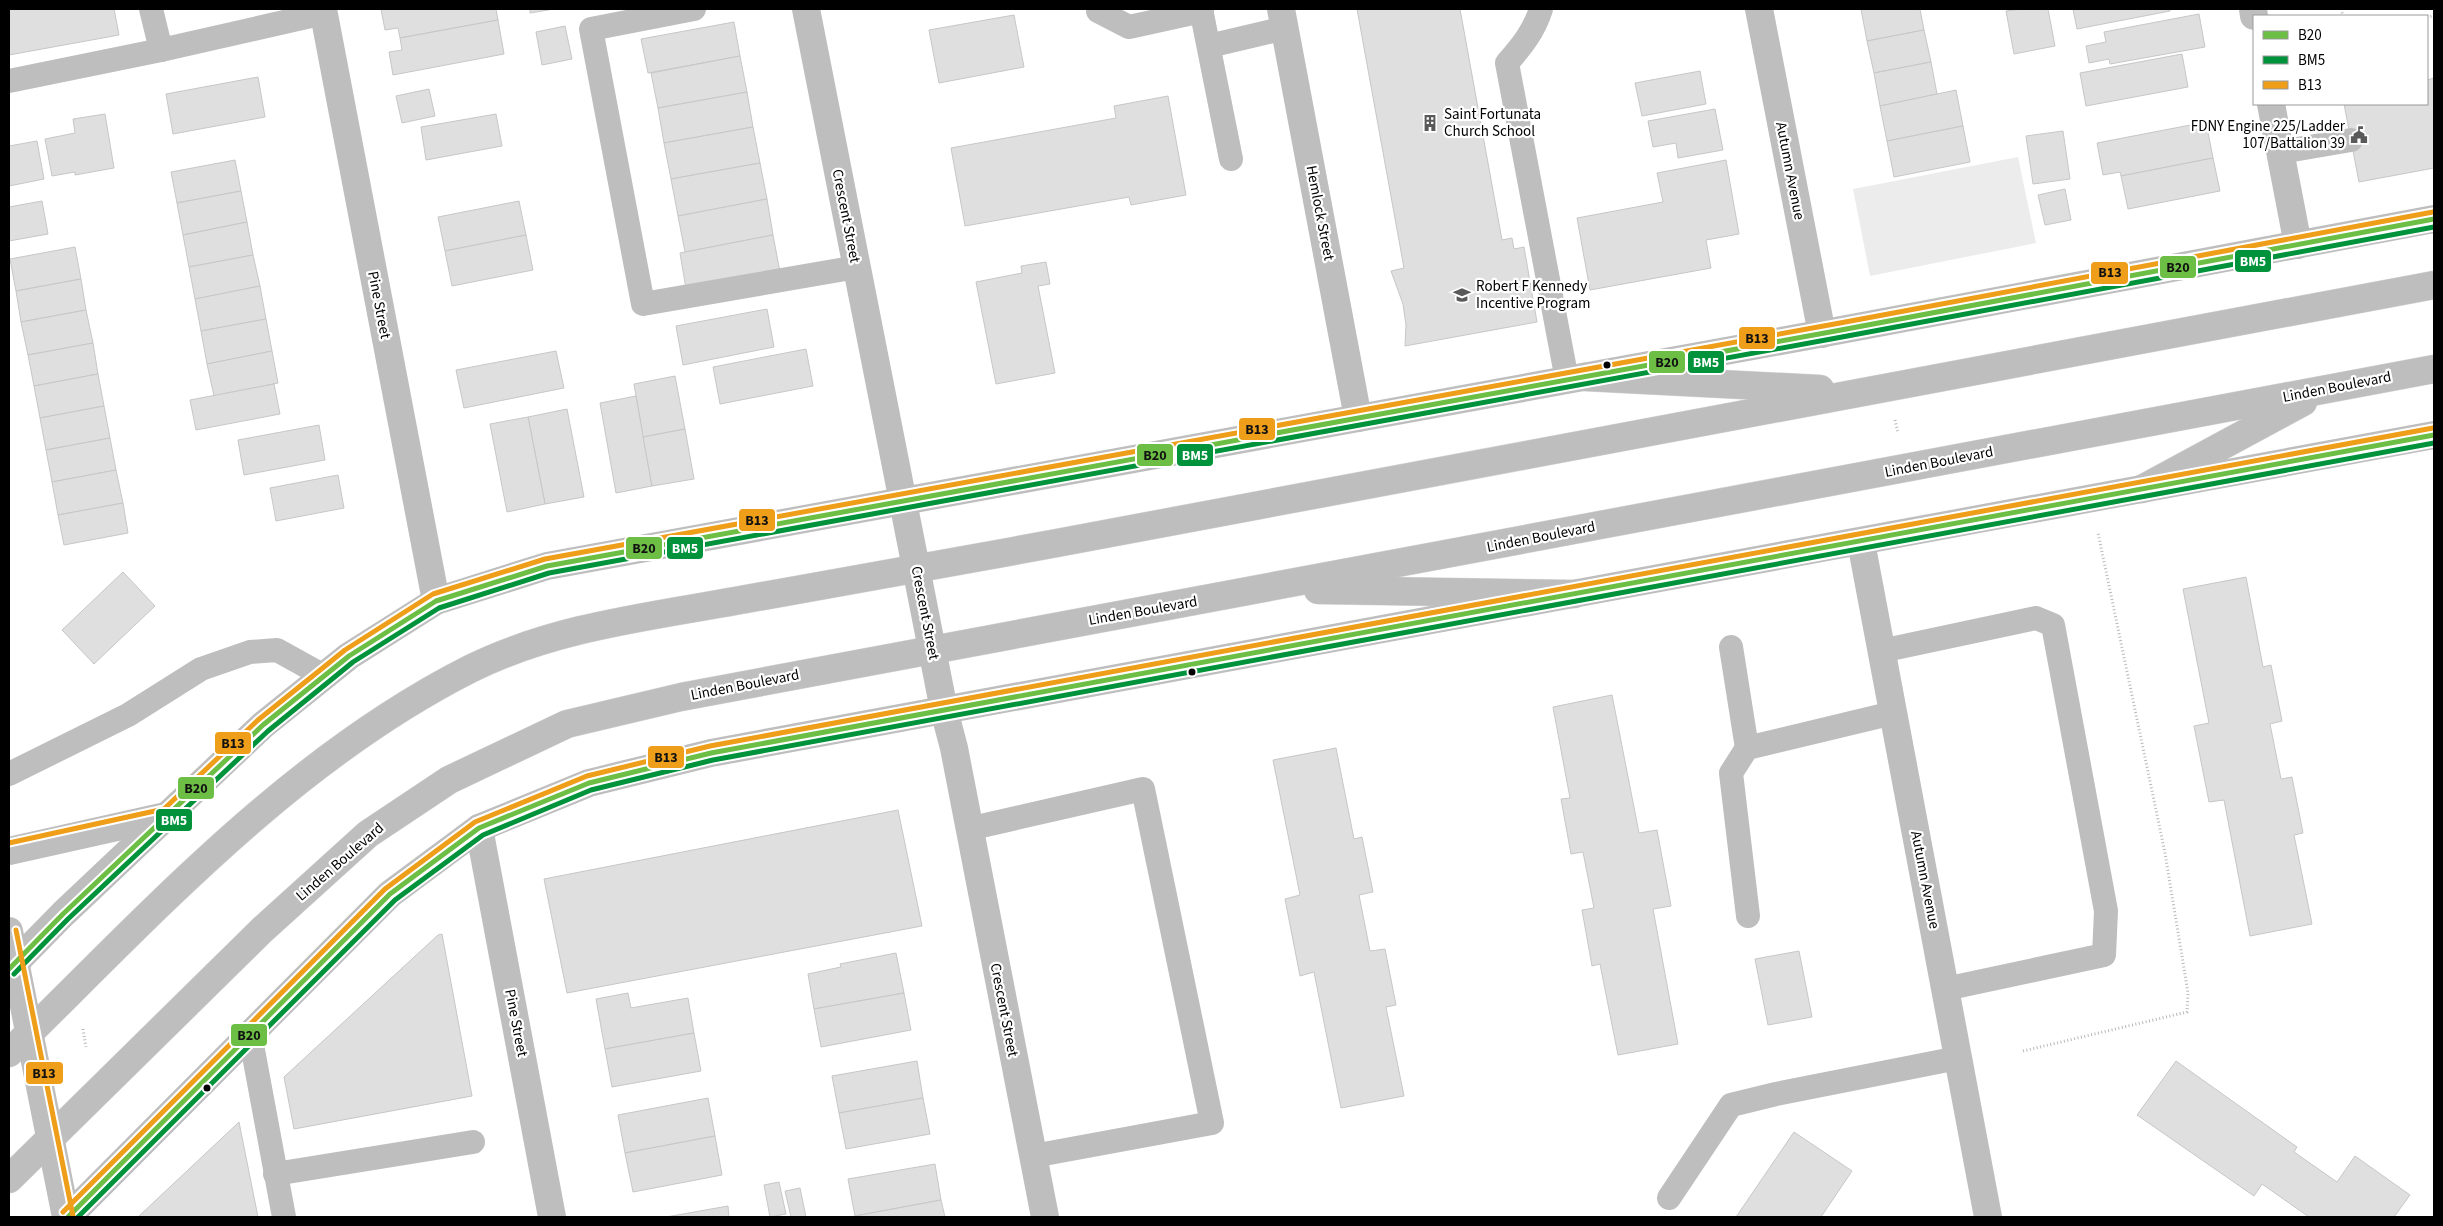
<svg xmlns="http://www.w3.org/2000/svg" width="2443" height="1226" viewBox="0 0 2443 1226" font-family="'Source Sans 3',sans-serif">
<rect width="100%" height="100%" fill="#fff"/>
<!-- green -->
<path fill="#ececec" d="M2018,157l18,86 -166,33 -17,-87z"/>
<!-- building -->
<g fill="#dfdfdf" stroke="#c7c7c7">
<path d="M9,9h105l5,26 -110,20z"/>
<path d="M381,9h115l2,11 -98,18 -2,-10 -13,2z"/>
<path d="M530,9h24l-24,4z"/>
<path d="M1357,9h103l42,231 10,-2 2,11 10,-2 13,75 -132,24 1,-21 -3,-21 -12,-33 13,-3z"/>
<path d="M1861,9h59l4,21 -57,11z"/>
<path d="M2021,9h27l7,37 -41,8 -8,-43z"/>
<path d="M2073,9h97v2l-93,18z"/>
<path d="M2199,14l6,33 -95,17 -1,-5 -20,4 -3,-17 20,-4 -2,-10z"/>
<path d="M1014,15l10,52 -85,16 -10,-53z"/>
<path d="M498,20l6,34 -111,21 -4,-23 13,-2 -2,-12z"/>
<path d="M734,22l6,34 -92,17 -7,-34z"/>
<path d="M565,26l7,33 -30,6 -6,-33z"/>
<path d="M1924,30l7,32 -57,11 -7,-32z"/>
<path d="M2182,54l6,33 -102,19 -6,-33z"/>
<path d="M740,56l7,36 -89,16 -7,-35z"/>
<path d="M1931,62l6,32 -57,12 -6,-33z"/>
<path d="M1700,71l6,33 -64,12 -7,-33z"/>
<path d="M258,77l7,40 -92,17 -7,-40z"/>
<path d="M2434,78v90l-75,14 -15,-78h83v-24z"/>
<path d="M429,89l6,27 -33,7 -6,-27z"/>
<path d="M1956,90l7,36 -76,15 -7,-35z"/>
<path d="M747,92l6,35 -89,16 -6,-35z"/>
<path d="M1168,96l18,99 -55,10 -2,-8 -164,29 -14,-78 165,-30 -2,-12z"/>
<path d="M1715,109l8,41 -45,8 -2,-15 -23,4 -5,-26z"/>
<path d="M105,114l9,54 -39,7v-3l-23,4 -7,-37 30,-6 -2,-14z"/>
<path d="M496,114l6,32 -76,14 -5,-33z"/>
<path d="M2206,122l7,36 -92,18 -1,-4 -17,3 -6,-32z"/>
<path d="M1963,126l7,36 -76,15 -7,-36z"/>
<path d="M753,127l7,36 -89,16 -7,-36z"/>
<path d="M2063,131l7,48 -37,5 -7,-48z"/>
<path d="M37,141l7,38 -35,7v-40z"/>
<path d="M2213,158l7,33 -92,18 -7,-33z"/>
<path d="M235,160l6,31 -64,12 -6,-31z"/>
<path d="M1726,160l13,74 -33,6 5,28 -121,22 -13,-72 86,-16 -6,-29z"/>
<path d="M760,163l7,36 -89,17 -7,-37z"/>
<path d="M2065,189l6,31 -26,5 -7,-30z"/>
<path d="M241,191l6,31 -64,13 -6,-32z"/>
<path d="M767,199l6,36 -88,17 -7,-36z"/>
<path d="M42,201l6,33 -39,7v-34z"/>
<path d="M519,201l7,34 -81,16 -7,-34z"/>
<path d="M247,222l6,33 -64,12 -6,-32z"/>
<path d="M526,235l7,35 -81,16 -7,-35z"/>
<path d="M773,235l7,37 -94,17 -6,-36z"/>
<path d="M75,247l6,32 -65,12 -6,-32z"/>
<path d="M253,255l7,31 -65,13 -6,-32z"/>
<path d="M1046,262l4,22 -12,2 17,87 -59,11 -20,-102 46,-9 -1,-7z"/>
<path d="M81,279l5,31 -65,12 -5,-31z"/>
<path d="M260,286l6,33 -65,12 -6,-32z"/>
<path d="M767,309l7,38 -91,18 -7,-39z"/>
<path d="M86,310l7,33 -65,12 -7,-33z"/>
<path d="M266,319l6,32 -65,13 -6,-33z"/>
<path d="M93,343l5,31 -64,12 -6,-31z"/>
<path d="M806,349l7,37 -93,18 -7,-37z"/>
<path d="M272,351l6,32 -64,13 -7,-32z"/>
<path d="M556,351l8,37 -100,20 -8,-38z"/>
<path d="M98,374l6,32 -64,12 -6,-32z"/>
<path d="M675,376l10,53 -42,8 -9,-53z"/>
<path d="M274,384l6,30 -84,16 -6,-30z"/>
<path d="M636,396l16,90 -36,7 -16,-90z"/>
<path d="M104,406l6,32 -64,12 -6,-32z"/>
<path d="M567,409l17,88 -39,7 -17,-87z"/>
<path d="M528,417l17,87 -38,8 -17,-88z"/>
<path d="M319,425l6,35 -81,15 -6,-35z"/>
<path d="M685,429l9,50 -42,7 -9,-49z"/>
<path d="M110,438l6,32 -64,12 -6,-32z"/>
<path d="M116,470l7,33 -65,12 -6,-33z"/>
<path d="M338,475l6,33 -68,13 -6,-33z"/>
<path d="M123,503l5,30 -64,12 -6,-30z"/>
<path d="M123,572l32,34 -61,58 -32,-34z"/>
<path d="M2246,577l17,90 8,-2 11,56 -12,3 11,55 11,-2 11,56 -9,2 18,89 -62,12 -26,-136 -15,2 -15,-76 15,-3 -26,-134z"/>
<path d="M1612,695l27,138 18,-3 14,76 -18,3 25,135 -60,11 -18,-91 -8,2 -10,-56 12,-2 -11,-56 -12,2 -10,-55 9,-1 -17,-91z"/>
<path d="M1336,748l18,91 8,-2 11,55 -14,3 11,56 15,-2 11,56 -10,2 18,89 -63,12 -27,-136 -14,4 -15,-77 15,-4 -27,-135z"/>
<path d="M898,810l24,116 -355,67 -23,-114z"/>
<path d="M442,934l30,162 -178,33 -10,-52 154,-142z"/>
<path d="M1799,951l13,66 -44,8 -13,-66z"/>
<path d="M896,953l8,40 -90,16 -6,-35 33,-7 -1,-3z"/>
<path d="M628,993l3,15 57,-10 6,35 -89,16 -9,-50z"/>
<path d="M904,993l7,37 -90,17 -7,-38z"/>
<path d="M694,1033l7,38 -89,16 -7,-38z"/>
<path d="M917,1061l6,37 -84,15 -7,-37z"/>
<path d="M2176,1061l121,86 -3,5 43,30 18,-26 55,39 -16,22h-85l-47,-33 -8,12 -117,-81z"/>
<path d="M708,1098l7,38 -90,17 -7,-38z"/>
<path d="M923,1098l7,36 -84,15 -7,-36z"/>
<path d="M239,1122l19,95h-120z"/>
<path d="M1794,1132l58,39 -31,46h-85z"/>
<path d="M715,1136l7,39 -89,17 -8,-39z"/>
<path d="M935,1164l6,36 -86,16 -7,-37z"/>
<path d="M779,1182l7,32 -16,3 -6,-32z"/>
<path d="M800,1188l6,29h-15l-6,-26z"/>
<path d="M941,1200l4,17h-90v-1z"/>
<path d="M728,1206l1,11h-63z"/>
</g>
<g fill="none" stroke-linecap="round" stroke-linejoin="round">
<!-- trunk casing -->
<g stroke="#dbdbdb" stroke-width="29">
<g id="trunk">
<path d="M1585,377l235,12"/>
<path d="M2142,489l161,-87"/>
<path d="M1318,590l256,4"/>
<path d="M9,1053c142,-139 281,-293 461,-384 82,-41 176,-52 265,-68 108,-19 215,-38 322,-58 459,-86 918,-172 1377,-258"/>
<path d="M9,1179l253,-249 106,-96 81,-54 118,-56 114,-27 1753,-328"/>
</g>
</g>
<!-- path -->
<g stroke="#b9b9b9" stroke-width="3" stroke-dasharray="1 2.5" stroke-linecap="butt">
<path d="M2341,9l2,7"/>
<path d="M2427,17l7,-1"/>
<path d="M1895,420l3,13"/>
<path d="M83,1029l3,18"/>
<path d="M2023,1051l164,-39 1,-19 -23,-140 -67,-320"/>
</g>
<!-- service -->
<g stroke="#bebebe" stroke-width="24">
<path d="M151,9l10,41"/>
<path d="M694,9l-103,20 52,275 214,-37"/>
<path d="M1098,9v2l31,16 73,-16"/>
<path d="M1201,9l30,150"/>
<path d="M1541,9c-7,22 -19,37 -34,54l60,317"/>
<path d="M1209,46l76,-18"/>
<path d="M9,81l152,-31 163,-37"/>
<path d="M2280,152l71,-12"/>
<path d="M1731,647l16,101"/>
<path d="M1881,651l155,-33 17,7 53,286 -2,44 -159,34"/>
<path d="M9,774l119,-59 73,-46 49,-17 27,-2 47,26"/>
<path d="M968,829l175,-40 69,334 -179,33"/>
<path d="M1748,916l-17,-143 16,-25 146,-35"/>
<path d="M250,1034l34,183"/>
<path d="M275,1174l198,-32"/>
<path d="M1669,1198l62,-93 45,-11 182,-36"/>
</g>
<!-- minor -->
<g stroke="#bebebe" stroke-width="28">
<path d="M323,9l113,592"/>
<path d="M806,9l138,701 10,38 91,469"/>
<path d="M1281,9l77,409"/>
<path d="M1759,9l63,325"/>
<path d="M2253,9l1,7"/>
<path d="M2271,104l27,141"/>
<path d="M1861,542l127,675"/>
<path d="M479,828l73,389"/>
<path d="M9,931l57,286"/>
</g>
<!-- tertiary -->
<g stroke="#bebebe" stroke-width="28">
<path d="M9,851l157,-35"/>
<path d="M9,969l54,-55 200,-189 86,-69 87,-55 111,-35 1294,-236 593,-111"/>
<path d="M68,1217l322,-323 89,-66 110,-45 122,-30 1723,-318"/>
</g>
<!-- trunk -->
<use href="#trunk" stroke="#bebebe" stroke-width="28"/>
<!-- bus-1 casing -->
<g stroke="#fff" stroke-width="9">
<g id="bus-1">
<path d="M9,969l54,-55 200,-189 86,-69 87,-55 111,-35 1294,-236 593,-111"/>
<path d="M68,1217l322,-323 89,-66 110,-45 122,-30 1723,-318"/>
</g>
</g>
<!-- bus-2 casing -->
<g stroke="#fff" stroke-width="9">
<g id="bus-2">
<path d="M14,974l54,-55 200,-188 85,-69 86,-54 110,-35 1293,-236 592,-110"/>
<path d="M78,1217l317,-317 88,-65 108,-45 122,-30 1721,-317"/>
</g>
</g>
<!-- bus-3 casing -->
<g stroke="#fff" stroke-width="9">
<g id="bus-3">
<path d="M9,843l155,-34 94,-89 87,-70 88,-56 112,-35 1295,-236 593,-111"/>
<path d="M16,930l57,286"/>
<path d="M63,1212l322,-323 90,-67 112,-46 123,-30 1723,-318"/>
</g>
</g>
<!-- bus-1 -->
<use href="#bus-1" stroke="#6cbe45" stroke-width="5"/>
<!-- bus-2 -->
<use href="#bus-2" stroke="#00933c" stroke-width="5"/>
<!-- bus-3 -->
<use href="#bus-3" stroke="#ee9e19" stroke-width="5"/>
</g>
<!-- icons -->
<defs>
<g id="building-bare" transform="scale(1.35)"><path d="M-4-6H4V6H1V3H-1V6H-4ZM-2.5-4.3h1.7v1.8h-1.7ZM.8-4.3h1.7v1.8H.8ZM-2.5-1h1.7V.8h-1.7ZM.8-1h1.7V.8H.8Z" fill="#595959" stroke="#fff" stroke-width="2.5" paint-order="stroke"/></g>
<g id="civic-bare" transform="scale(1.35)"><path d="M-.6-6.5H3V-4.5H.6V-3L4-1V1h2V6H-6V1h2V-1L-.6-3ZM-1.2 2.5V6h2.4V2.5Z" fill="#595959" stroke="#fff" stroke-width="2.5" paint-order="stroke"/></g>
<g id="school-bare" transform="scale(1.35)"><path d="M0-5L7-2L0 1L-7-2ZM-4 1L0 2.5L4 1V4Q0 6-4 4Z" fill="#595959" stroke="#fff" stroke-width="2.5" paint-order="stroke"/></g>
</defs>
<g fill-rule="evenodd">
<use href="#building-bare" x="1430" y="123"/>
<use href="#civic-bare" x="2359" y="135"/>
<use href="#school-bare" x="1462" y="295"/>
</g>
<!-- markers -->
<g fill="#000" stroke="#fff" stroke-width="2">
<circle cx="1607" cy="365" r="4.5"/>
<circle cx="1192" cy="672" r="4.5"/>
<circle cx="207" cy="1088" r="4.5"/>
</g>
<g text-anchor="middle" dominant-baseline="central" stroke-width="4.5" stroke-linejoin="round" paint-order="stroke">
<!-- poi labels -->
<g font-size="15" fill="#000" stroke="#fff" text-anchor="start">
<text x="1444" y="114">Saint Fortunata<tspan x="1444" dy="17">Church School</tspan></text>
<text x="2345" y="126" text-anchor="end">FDNY Engine 225/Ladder<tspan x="2345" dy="17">107/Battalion 39</tspan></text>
<text x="1476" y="286">Robert F Kennedy<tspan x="1476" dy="17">Incentive Program</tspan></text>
</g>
<!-- street labels -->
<g font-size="15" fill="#000" stroke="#fff">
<text transform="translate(1790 171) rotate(79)">Autumn Avenue</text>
<text transform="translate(1320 213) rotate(79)">Hemlock Street</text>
<text transform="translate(846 216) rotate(79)">Crescent Street</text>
<text transform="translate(379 305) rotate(79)">Pine Street</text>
<text transform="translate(2337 387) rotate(-11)">Linden Boulevard</text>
<text transform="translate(1939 462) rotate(-11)">Linden Boulevard</text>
<text transform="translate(1541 537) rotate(-11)">Linden Boulevard</text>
<text transform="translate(1143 611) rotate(-10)">Linden Boulevard</text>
<text transform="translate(925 613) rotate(79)">Crescent Street</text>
<text transform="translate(745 685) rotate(-11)">Linden Boulevard</text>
<text transform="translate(340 862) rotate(-41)">Linden Boulevard</text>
<text transform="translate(1925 880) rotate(79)">Autumn Avenue</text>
<text transform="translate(1004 1010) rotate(79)">Crescent Street</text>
<text transform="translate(516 1023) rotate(79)">Pine Street</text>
</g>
</g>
<g stroke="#fff" stroke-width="2">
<rect x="2234" y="249" width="38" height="24" rx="5" fill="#00933c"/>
<rect x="2159" y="255" width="38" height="24" rx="5" fill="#6cbe45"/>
<rect x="2090" y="261" width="39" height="24" rx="5" fill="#ee9e19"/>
<rect x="1738" y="326" width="38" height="24" rx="5" fill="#ee9e19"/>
<rect x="1648" y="350" width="38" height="24" rx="5" fill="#6cbe45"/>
<rect x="1687" y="350" width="38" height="24" rx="5" fill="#00933c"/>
<rect x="1238" y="417" width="38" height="24" rx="5" fill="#ee9e19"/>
<rect x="1136" y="443" width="38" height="24" rx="5" fill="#6cbe45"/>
<rect x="1176" y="443" width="38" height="24" rx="5" fill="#00933c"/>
<rect x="738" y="508" width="38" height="24" rx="5" fill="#ee9e19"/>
<rect x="666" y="536" width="38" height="24" rx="5" fill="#00933c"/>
<rect x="625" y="536" width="38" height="24" rx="5" fill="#6cbe45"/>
<rect x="214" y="731" width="38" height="24" rx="5" fill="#ee9e19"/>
<rect x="647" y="745" width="38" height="24" rx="5" fill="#ee9e19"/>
<rect x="177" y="776" width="38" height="24" rx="5" fill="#6cbe45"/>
<rect x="155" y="808" width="38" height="24" rx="5" fill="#00933c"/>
<rect x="230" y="1023" width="38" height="24" rx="5" fill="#6cbe45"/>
<rect x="25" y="1061" width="39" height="24" rx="5" fill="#ee9e19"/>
</g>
<g font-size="14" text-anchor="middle" font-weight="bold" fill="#fff">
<text x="2253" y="266">BM5</text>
<text x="1706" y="367">BM5</text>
<text x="1195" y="460">BM5</text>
<text x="685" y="553">BM5</text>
<text x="174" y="825">BM5</text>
</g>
<g font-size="14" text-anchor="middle" font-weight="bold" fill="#111">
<text x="2178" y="272">B20</text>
<text x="2110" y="277">B13</text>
<text x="1757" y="343">B13</text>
<text x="1667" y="367">B20</text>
<text x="1257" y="434">B13</text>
<text x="1155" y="460">B20</text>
<text x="757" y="525">B13</text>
<text x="644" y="553">B20</text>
<text x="233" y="748">B13</text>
<text x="666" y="762">B13</text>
<text x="196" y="793">B20</text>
<text x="249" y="1040">B20</text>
<text x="44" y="1078">B13</text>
</g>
<!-- border -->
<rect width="2443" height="1226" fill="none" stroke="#000000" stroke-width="20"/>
<!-- legend -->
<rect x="2253" y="15" width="175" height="90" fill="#ffffff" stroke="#999999"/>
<rect x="2263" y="31" width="25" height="8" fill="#6cbe45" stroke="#999999"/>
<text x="2298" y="40" font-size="15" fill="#000000">B20</text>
<rect x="2263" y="56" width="25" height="8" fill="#00933c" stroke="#999999"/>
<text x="2298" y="65" font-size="15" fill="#000000">BM5</text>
<rect x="2263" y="81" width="25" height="8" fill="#ee9e19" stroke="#999999"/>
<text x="2298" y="90" font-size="15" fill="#000000">B13</text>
</svg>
